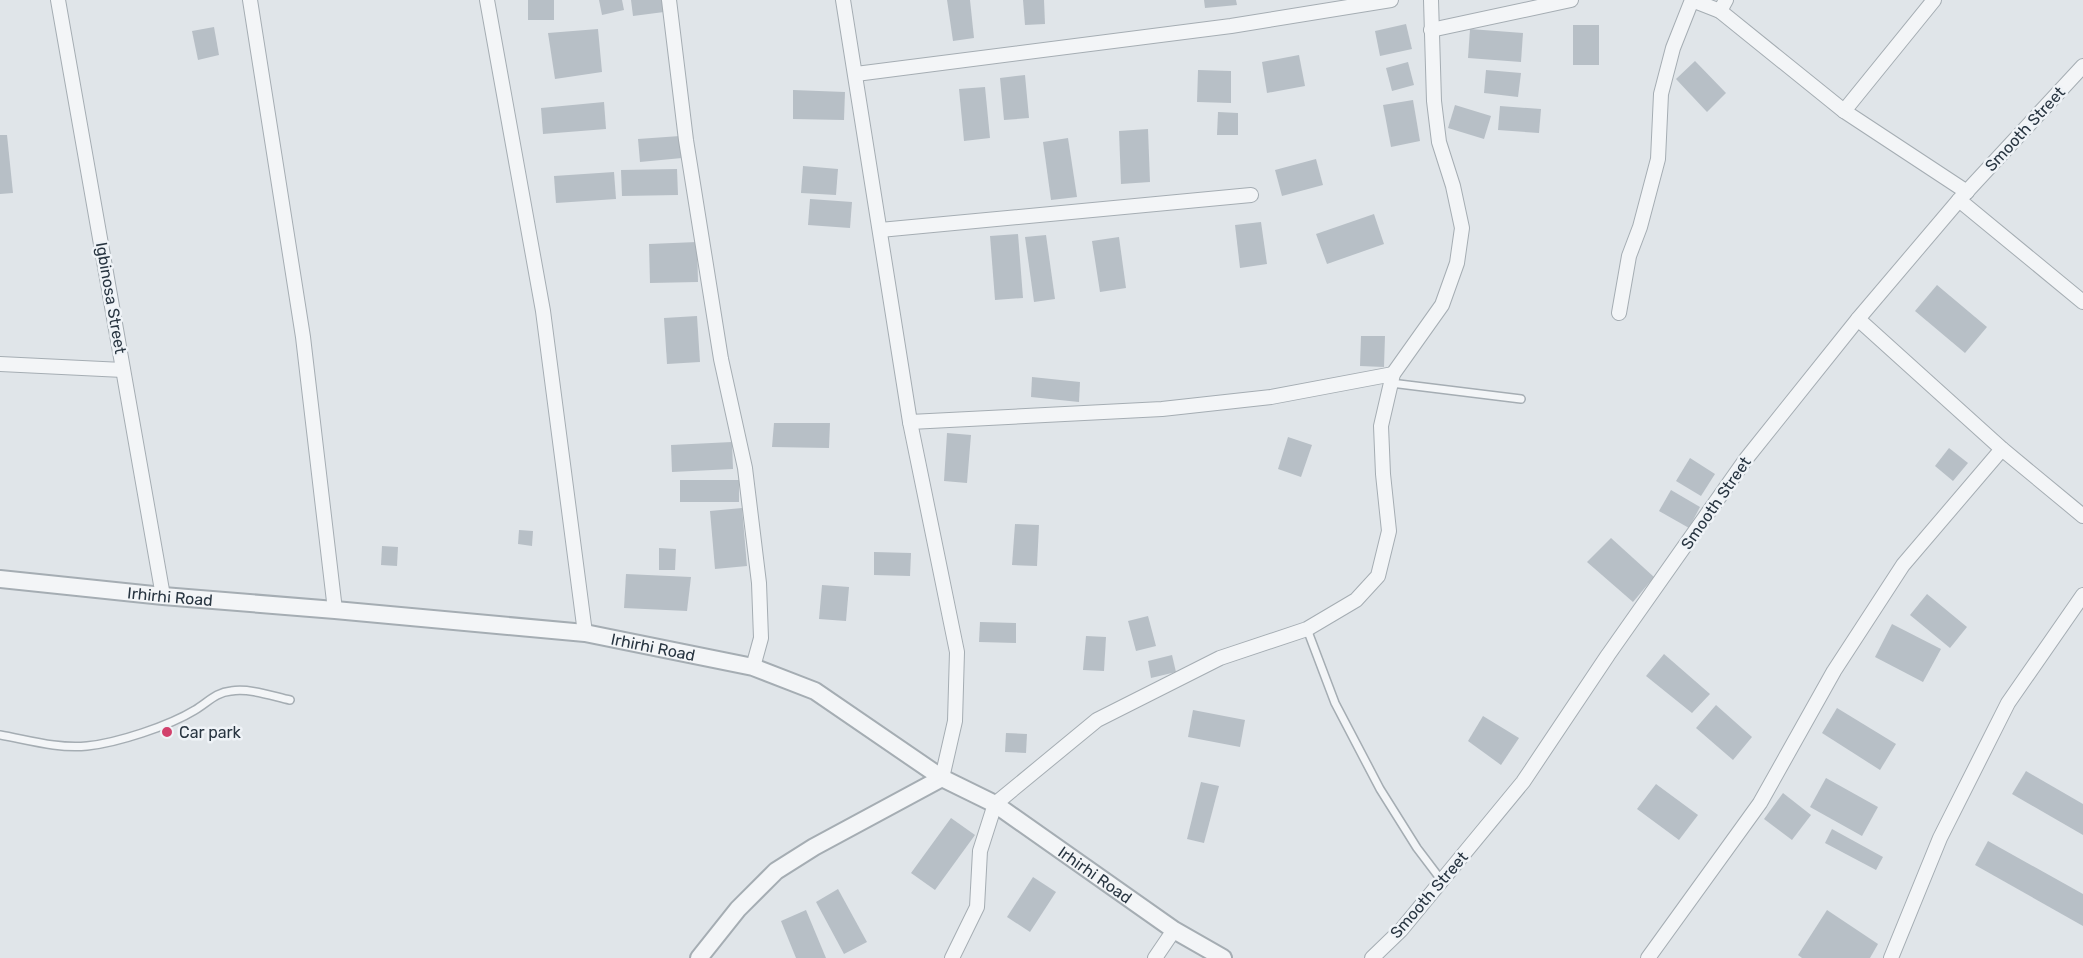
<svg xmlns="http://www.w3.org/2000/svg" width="2083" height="958" viewBox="0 0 2083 958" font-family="Rubik,sans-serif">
<rect width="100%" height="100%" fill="#e0e5e9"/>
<!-- building -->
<g fill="#b7bfc6">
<rect x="528" y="0" width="26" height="20"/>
<path d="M599,0h23l2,10 -22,5z"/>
<path d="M631,0h31l2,12 -31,4z"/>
<path d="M947,0h23l4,38 -21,3z"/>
<path d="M1023,0h21l1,24 -20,1z"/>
<path d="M1204,0h32l1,5 -32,3z"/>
<path d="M1406,24l6,25 -32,7 -5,-25z"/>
<rect x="1573" y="25" width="26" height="40"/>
<path d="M214,27l5,28 -21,5 -6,-29z"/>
<path d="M598,29l4,43 -47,7 -7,-46z"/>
<path d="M1470,29l53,4 -2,29 -53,-4z"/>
<path d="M1299,55l6,31 -38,7 -5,-31z"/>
<path d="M1695,61l31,32 -19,19 -31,-33z"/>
<path d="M1408,62l6,23 -22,6 -6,-23z"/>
<path d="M1198,70l33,1v32l-34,-1z"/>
<path d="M1486,70l35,3 -3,24 -34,-4z"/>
<path d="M1025,75l4,43 -25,2 -4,-42z"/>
<path d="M985,87l5,51 -26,3 -5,-52z"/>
<path d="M793,90l52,2 -1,28 -51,-1z"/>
<path d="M1413,100l7,41 -29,6 -8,-42z"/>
<path d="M604,102l2,27 -63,5 -2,-26z"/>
<path d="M1455,105l36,11 -7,23 -36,-11z"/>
<path d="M1500,106l41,3 -2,24 -41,-3z"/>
<path d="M1218,112l20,1v22h-21z"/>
<path d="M1148,129l2,53 -29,2 -2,-53z"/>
<path d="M0,135h7l6,58 -13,1z"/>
<path d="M680,136l2,22 -42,4 -2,-23z"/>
<path d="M1068,138l9,59 -26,3 -8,-58z"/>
<path d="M1316,159l7,26 -41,11 -7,-26z"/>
<path d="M803,166l35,3 -2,26 -35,-2z"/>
<path d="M677,169l1,26 -56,1 -1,-26z"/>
<path d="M614,172l2,27 -60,4 -2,-27z"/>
<path d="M810,199l42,3 -2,26 -42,-3z"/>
<path d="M1374,214l10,30 -57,20 -11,-30z"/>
<path d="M1261,222l6,42 -27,4 -5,-43z"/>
<path d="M1018,234l5,64 -28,2 -5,-64z"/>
<path d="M1046,235l9,64 -21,3 -9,-65z"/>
<path d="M1119,237l7,51 -26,4 -8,-51z"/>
<path d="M697,242l1,40 -48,1 -1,-39z"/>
<path d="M1937,285l50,42 -22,26 -50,-42z"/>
<path d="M697,316l3,46 -33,2 -3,-46z"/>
<path d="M1361,336h24l-1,31 -24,-1z"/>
<path d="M1032,377l48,5 -1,20 -48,-5z"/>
<path d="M774,423h56l-1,25 -57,-1z"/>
<path d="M947,433l24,2 -4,48 -23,-2z"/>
<path d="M1288,437l24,8 -11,32 -23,-8z"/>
<path d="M732,442l1,27 -61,3 -1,-27z"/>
<path d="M1949,448l19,15 -15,18 -18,-15z"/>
<path d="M1690,458l25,16 -14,22 -25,-15z"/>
<rect x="680" y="480" width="59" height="22"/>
<path d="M1671,490l29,17 -11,21 -30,-17z"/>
<path d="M742,508l5,58 -32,3 -5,-58z"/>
<path d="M1015,524l24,1 -2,41 -25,-1z"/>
<path d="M519,530l14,1 -1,15 -14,-2z"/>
<path d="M1611,538l43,39 -21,25 -46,-40z"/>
<path d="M382,546l16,1 -1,19 -16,-1z"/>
<path d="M659,548l17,1 -1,21h-16z"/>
<path d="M874,552l37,1 -1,23 -36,-1z"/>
<path d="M626,574l65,3 -4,34 -63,-3z"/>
<path d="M822,585l27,2 -3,34 -27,-2z"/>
<path d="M1927,594l40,33 -17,21 -40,-33z"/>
<path d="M1148,616l8,30 -20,5 -8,-30z"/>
<path d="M980,622l36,1v20l-37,-1z"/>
<path d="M1892,624l49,25 -18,33 -48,-25z"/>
<path d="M1086,636l20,1 -2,34 -21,-1z"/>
<path d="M1664,654l46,40 -18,19 -46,-37z"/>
<path d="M1172,655l4,17 -25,6 -3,-17z"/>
<path d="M1716,705l36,32 -19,23 -37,-32z"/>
<path d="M1837,708l59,36 -16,26 -58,-37z"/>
<path d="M1193,710l52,10 -5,27 -52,-10z"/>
<path d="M1483,716l36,22 -18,27 -33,-24z"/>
<path d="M1006,733l21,1 -1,19 -21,-1z"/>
<path d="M2026,771l57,33v31l-71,-41z"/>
<path d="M1826,778l52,29 -16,29 -52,-29z"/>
<path d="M1201,782l18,4 -15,57 -17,-4z"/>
<path d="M1656,784l42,31 -19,25 -42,-31z"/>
<path d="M1783,793l28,22 -19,25 -28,-21z"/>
<path d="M951,818l24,17 -40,55 -24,-17z"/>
<path d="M1832,829l51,28 -7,13 -51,-27z"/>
<path d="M1988,841l95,53v32l-108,-61z"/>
<path d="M1033,877l23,15 -26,40 -23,-15z"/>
<path d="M838,889l29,53 -23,12 -28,-52z"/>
<path d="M806,910l20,48h-30l-15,-37z"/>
<path d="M1827,910l51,34 -8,14h-68l-4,-3z"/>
</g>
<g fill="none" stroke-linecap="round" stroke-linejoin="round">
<!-- service casing -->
<g stroke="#a5adb3" stroke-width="10">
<g id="service">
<path d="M1391,383l130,16"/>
<path d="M1307,629l28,74 45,86 37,59 25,33"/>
<path d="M0,735c28,5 58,14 87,11 30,-3 82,-20 108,-36 12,-7 21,-18 36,-19 19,-3 41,5 59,9"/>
</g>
</g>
<!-- minor casing -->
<g stroke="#a5adb3" stroke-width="16">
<g id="minor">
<path d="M58,0l105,596"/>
<path d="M250,0l53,337 32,273"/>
<path d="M487,0l56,311 42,322"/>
<path d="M669,0l17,140 35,219 24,109 14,115 2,55 -8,29"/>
<path d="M843,0l67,422 47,230 -2,69 -13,57"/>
<path d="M1726,0l-6,11 124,100 123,81"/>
<path d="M1431,30l140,-30"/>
<path d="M856,74l375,-48 160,-26"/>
<path d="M1844,111l90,-111"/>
<path d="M1959,200l124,102"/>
<path d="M880,230l371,-35"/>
<path d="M1619,313l10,-57 11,-29 18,-68 3,-65 12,-46 19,-48 28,11"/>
<path d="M1858,319l144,130 81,67"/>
<path d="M0,364l123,6"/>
<path d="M910,422l252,-13 109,-12 122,-23"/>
<path d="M952,958l25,-51 3,-56 15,-47 102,-84 123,-62 87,-29 49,-29 22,-24 11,-45 -6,-57 -2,-48 12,-52 49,-69 15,-42 5,-35 -9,-42 -14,-44 -5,-41 -3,-101"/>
<path d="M1155,958l19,-28"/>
<path d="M1372,958l29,-28 122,-148 85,-127 138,-196 112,-140 101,-119 124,-134"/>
<path d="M1648,958l112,-155 74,-132 69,-106 99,-116"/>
<path d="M1891,958l49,-120 68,-135 75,-108"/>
</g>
</g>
<!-- tertiary casing -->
<g stroke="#a5adb3" stroke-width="20">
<g id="tertiary">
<path id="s1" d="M0,579l163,17 172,14 250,23 168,34 62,24 127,87 53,26 179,126 49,28"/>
<path d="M699,958l39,-49 38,-38 38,-24 128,-69"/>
</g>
</g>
<!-- service -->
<use href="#service" stroke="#f3f5f7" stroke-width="7"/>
<!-- minor -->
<use href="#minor" stroke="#f3f5f7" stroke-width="14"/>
<!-- tertiary -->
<use href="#tertiary" stroke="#f3f5f7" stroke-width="16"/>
</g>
<!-- markers -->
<circle fill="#d2416c" stroke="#eff3f7" stroke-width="2" cx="167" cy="732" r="6"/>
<g text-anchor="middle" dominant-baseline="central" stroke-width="5" stroke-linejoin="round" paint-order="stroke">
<!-- street labels -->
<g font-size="16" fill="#283541" stroke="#eff3f7">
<text transform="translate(2025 129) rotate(-47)">Smooth Street</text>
<text transform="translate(111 298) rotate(80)">Igbinosa Street</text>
<text transform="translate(1716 503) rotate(-55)">Smooth Street</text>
<text stroke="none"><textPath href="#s1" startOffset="171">Irhirhi Road</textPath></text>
<text stroke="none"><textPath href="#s1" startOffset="657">Irhirhi Road</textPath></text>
<text stroke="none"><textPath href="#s1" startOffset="1161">Irhirhi Road</textPath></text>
<text transform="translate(1429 895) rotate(-49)">Smooth Street</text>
</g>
<!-- poi labels -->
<g font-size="16" fill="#283541" stroke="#eff3f7" text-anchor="start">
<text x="179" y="732">Car park</text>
</g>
</g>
</svg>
